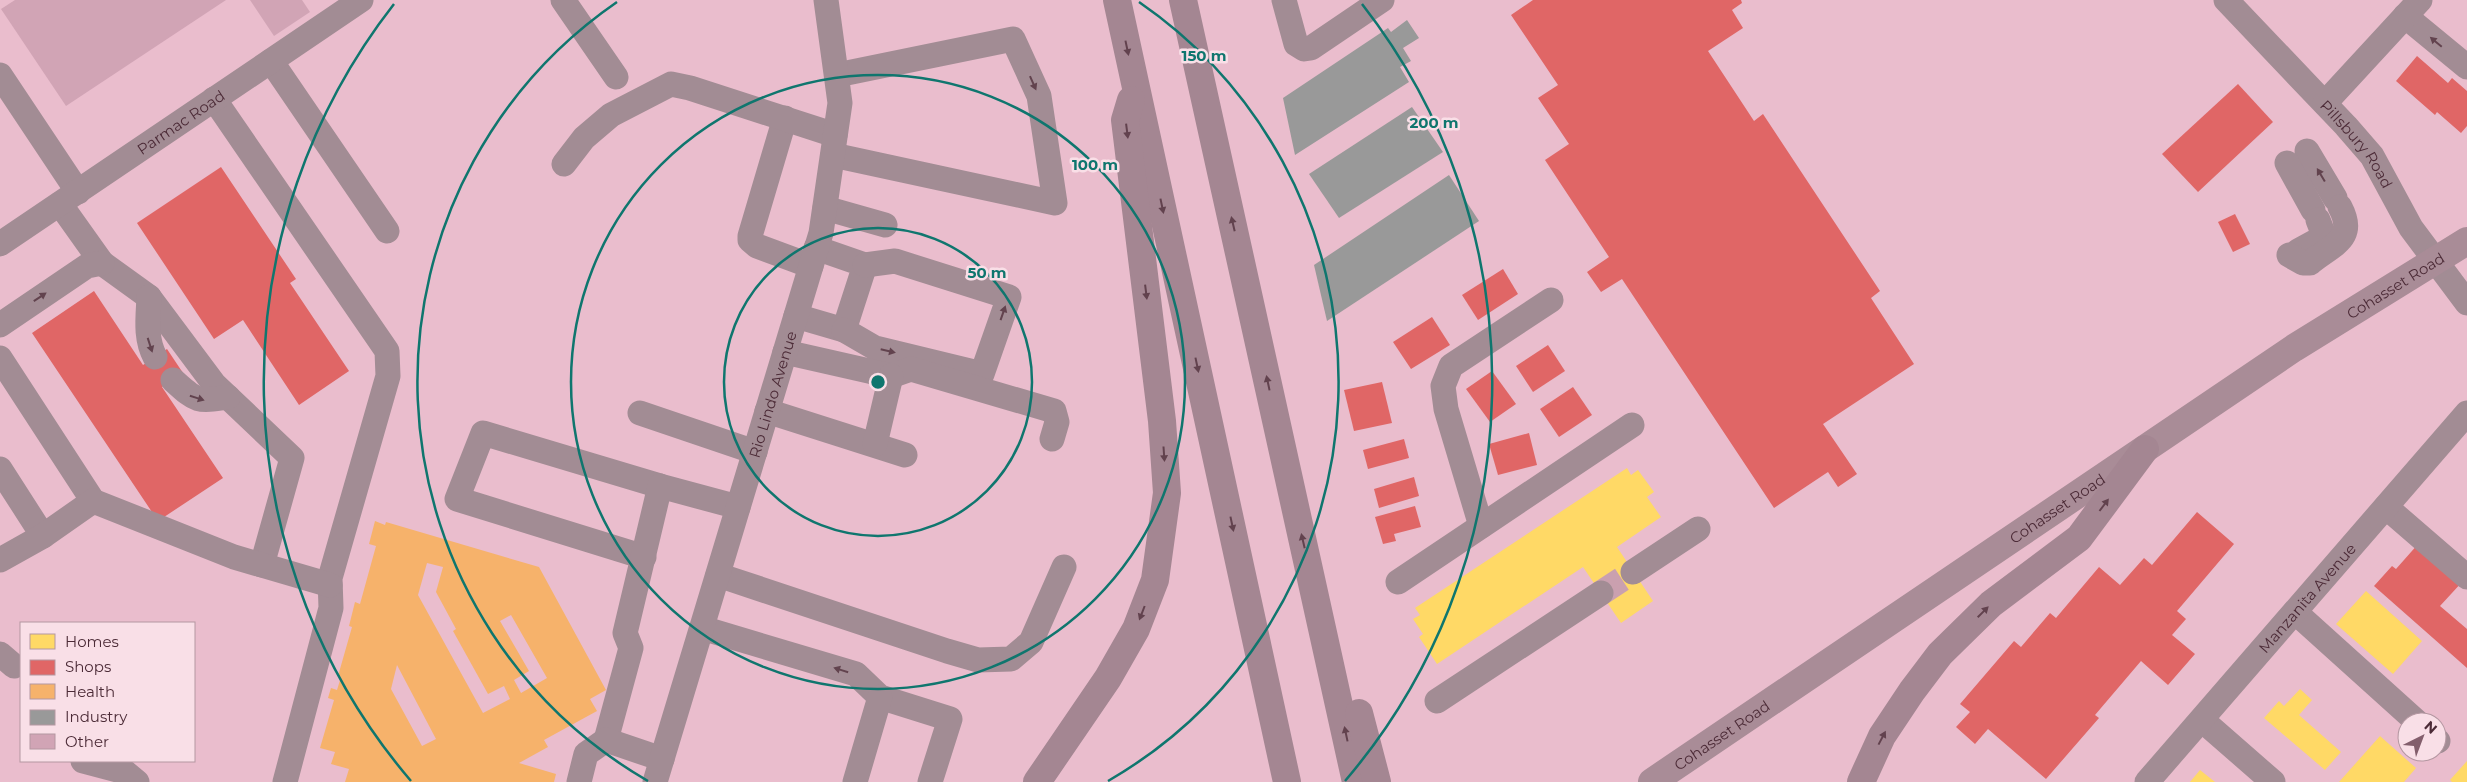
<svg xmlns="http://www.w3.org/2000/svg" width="2467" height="782" viewBox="0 0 2467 782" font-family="Montserrat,sans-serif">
<rect width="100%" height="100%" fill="#eabdcd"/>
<!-- homes -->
<g fill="#ffd966">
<path d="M1627,468l4,7 7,-5 16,22 -7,5 14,20 -44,30 36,54 -32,22 -38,-56 -146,97 -18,-27 4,-3 -10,-15 7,-4 -5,-7z"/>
<path d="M2366,591l56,50 -29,33 -57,-50z"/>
<path d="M2300,689l12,11 -13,15 42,37 -16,18 -61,-52 15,-17 5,5z"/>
<path d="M2380,736l36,32 -12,14h-65z"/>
<path d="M2467,761v21h-15l-2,-2z"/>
<path d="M2200,770l15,12h-25z"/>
</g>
<!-- shops -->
<g fill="#e06666">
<path d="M1533,0h208l1,3 -10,7 11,18 -35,23 46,70 9,-7 117,177 -9,7 43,66 -91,60 34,50 -19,13 -10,-15 -54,36 -152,-229 -21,13 -14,-20 22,-15 -64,-97 24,-16 -31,-46 20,-13 -47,-70z"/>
<path d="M2417,56l31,27 4,-5 15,13v35l-6,7 -24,-21 -2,3 -39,-34z"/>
<path d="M2238,84l35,38 -75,70 -36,-38z"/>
<path d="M221,167l75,112 -6,4 59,88 -50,34 -56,-85 -29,19 -77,-116z"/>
<path d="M2235,214l15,30 -17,8 -15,-30z"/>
<path d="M1503,269l15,25 -40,26 -16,-25z"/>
<path d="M94,291l49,74 24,-16 16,24 -21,14 61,91 -65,43 -126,-188z"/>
<path d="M1432,317l18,28 -39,24 -18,-27z"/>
<path d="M1548,345l17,26 -32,21 -17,-26z"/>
<path d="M1492,371l24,33 -26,18 -24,-33z"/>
<path d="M1382,382l10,41 -38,8 -10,-41z"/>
<path d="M1573,387l19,28 -33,22 -19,-28z"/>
<path d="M1529,433l8,32 -39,10 -9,-31z"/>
<path d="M1404,439l5,19 -41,11 -5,-19z"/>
<path d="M1414,477l5,19 -40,12 -5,-19z"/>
<path d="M1415,506l6,21 -27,7 2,7 -13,3 -8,-27z"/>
<path d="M2197,512l37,32 -57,67 9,8 -14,16 23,19 -27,31 -27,-24 -46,54 4,3 -53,61 -58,-50 -13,15 -19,-17 14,-15 -10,-8 54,-63 7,6 29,-34 6,5 43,-51 21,18 24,-27 8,7z"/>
<path d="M2419,543l44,38 -23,25 27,23v39l-93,-82 18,-20 4,3z"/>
</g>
<!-- health -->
<path fill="#f6b26b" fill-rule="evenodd" d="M375,521l10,4 1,-3 153,45 67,123 -16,9 7,12 -53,29 4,7 -29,16 37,11 -2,8h-209l4,-13 -18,-5 4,-12 -15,-4 14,-48 -6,-2 3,-10 6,2 4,-13 -3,-1 14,-49 -3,-1 6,-24 5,2 16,-58 -7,-2zM427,563l16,4 -7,25 20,37 -3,2 35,63 16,-8 6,13 -27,14 -65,-118zM511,615l36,63 -26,15 -7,-13 15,-9 -29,-50zM397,665l39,74 -14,7 -31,-57z"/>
<!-- industry -->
<g fill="#999">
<path d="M1407,20l12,18 -16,10 8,13 -11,6 9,15 -114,73 -12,-57 105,-70 3,4z"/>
<path d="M1412,107l31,45 -104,66 -30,-44z"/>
<path d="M1449,175l30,46 -152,100 -13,-56z"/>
</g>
<!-- building -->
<g fill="#d1a4b5">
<path d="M15,0h211l-160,106 -65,-97z"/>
<path d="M250,0h52l8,12 -36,24z"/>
</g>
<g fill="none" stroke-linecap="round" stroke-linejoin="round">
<!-- minor-tunnel -->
<path stroke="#caa0af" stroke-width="25" stroke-dasharray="25 12" stroke-linecap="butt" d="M1601,593l32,-21"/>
<!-- minor -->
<g stroke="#a28c94" stroke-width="25">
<path d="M563,0l53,77"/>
<path d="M1284,0l12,44 8,5 7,-1 71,-48"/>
<path id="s1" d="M2226,0l120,126 26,30 39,72 56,75"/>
<path d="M2405,16l62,51"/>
<path d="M271,61l116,170"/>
<path d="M0,75l78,117"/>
<path d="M214,99l173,252 1,25 -58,202 1,30 -46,174"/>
<path d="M2325,103l95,-103"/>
<path d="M785,118l-35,118v4l7,6 54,20"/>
<path d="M2307,151l28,47"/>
<path d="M833,155l222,48 -16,-107 -26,-57 -176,36"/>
<path d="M2287,163l26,47"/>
<path d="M564,164l20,-26 27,-23 60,-31 19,4 145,47"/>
<path d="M60,204l42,59 47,34 65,87 78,74 -30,107"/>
<path d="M825,208l60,17"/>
<path id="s2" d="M0,244l361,-244"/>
<path d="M2298,251l22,-12 3,-6 -5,-13"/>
<path d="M2289,255l14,8h7c23,-19 47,-24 30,-56"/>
<path d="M149,297c-1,21 -4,41 6,60"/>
<path d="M796,316l48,14 21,-65 -49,-17"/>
<path d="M0,325l87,-59 15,-3"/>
<path d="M844,330l31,18 107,26 27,-77 -114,-36 -30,4"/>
<path d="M785,352l106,24 20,-7 143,42 3,11 -5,17"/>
<path d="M0,358l93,143"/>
<path d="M173,380c23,21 23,22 55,17"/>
<path d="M767,411l138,44"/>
<path d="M640,413l115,39"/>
<path d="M875,444l16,-68"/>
<path d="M0,469l43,67"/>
<path d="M2386,507l81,70"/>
<path d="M1481,526l-35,-117 -3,-23 8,-20 100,-66"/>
<path d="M644,557l-187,-58 26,-66 177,53"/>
<path d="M0,560l43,-24 50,-35 141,56 96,28"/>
<path d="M1633,572l65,-43"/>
<path d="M718,575l229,76 31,9 33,-1 20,-17 33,-75"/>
<path d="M1398,582l234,-157"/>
<path d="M2295,612l122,110"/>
<path d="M702,628l154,46 24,23 70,22 -20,63"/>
<path d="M0,654l14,12"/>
<path d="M1437,701l164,-108"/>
<path d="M2202,720l71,62"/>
<path d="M606,740l25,-92 -6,-15 35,-147 78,21"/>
<path d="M2437,740l1,1"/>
<path d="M83,761l42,11 12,10"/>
<path d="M579,782l7,-28 20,-14 56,19"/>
<path id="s3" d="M655,782l166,-549 19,-130 -14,-103"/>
<path d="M855,782l25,-85"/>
<path id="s4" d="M2147,782l320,-369"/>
</g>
<!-- major -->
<path stroke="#a98c97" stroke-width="28" id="s5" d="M1652,782l642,-434 173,-107"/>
<!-- highway -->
<g stroke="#a48692" stroke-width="28">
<path d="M1117,0l170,782"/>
<path d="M1183,0l173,782"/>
<path d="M1359,713l18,69"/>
<path d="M1037,782l71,-104 28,-49 19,-49 12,-87 -5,-72 -37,-301 6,-20"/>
<path d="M1861,782l21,-46 30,-45 28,-37 51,-50 88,-66 66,-89"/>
</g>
</g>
<!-- one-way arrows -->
<defs><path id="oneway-solid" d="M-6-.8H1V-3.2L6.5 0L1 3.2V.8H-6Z" transform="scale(1.25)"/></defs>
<g fill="#62434e">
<use href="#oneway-solid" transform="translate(2436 42) rotate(-140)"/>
<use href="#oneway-solid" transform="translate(1033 83) rotate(66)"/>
<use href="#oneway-solid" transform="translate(2321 175) rotate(-121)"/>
<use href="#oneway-solid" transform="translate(40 297) rotate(-34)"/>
<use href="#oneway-solid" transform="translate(1003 313) rotate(-71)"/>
<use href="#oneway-solid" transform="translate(150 345) rotate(72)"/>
<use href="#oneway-solid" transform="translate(888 351) rotate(13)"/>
<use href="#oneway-solid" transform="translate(197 398) rotate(18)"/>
<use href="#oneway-solid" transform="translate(841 670) rotate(-163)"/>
</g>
<g fill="#62424e">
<use href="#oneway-solid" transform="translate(1127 48) rotate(78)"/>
<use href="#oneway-solid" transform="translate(1127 131) rotate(83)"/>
<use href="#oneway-solid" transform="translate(1162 206) rotate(78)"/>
<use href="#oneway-solid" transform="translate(1233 224) rotate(-103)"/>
<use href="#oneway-solid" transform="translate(1146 292) rotate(83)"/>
<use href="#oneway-solid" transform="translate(1197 365) rotate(78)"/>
<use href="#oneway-solid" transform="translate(1268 383) rotate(-102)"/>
<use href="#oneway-solid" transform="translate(1164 454) rotate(86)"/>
<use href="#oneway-solid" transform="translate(2104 505) rotate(-53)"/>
<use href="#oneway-solid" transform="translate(1232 524) rotate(78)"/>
<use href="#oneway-solid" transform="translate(1303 541) rotate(-103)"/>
<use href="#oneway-solid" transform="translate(1983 612) rotate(-45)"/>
<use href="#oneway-solid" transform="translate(1142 613) rotate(111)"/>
<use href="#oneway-solid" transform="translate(1346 734) rotate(-102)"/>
<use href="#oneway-solid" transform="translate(1882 738) rotate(-62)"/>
</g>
<!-- distance rings -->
<g fill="none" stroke="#0f766e" stroke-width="2.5">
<circle cx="878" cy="382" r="154"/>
<circle cx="878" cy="382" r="307"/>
<path d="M648 781A461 461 0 0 1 617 2M1139 2A461 461 0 0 1 1108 781"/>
<path d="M411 781A614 614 0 0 1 394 4M1362 4A614 614 0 0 1 1345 781"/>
</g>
<g text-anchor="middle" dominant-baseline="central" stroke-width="5" stroke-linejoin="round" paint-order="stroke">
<!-- street labels -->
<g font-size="15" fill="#4c2b37" stroke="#f9dfe7">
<text stroke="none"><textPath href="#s2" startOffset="218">Parmac Road</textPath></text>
<text stroke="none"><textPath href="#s1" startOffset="195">Pillsbury Road</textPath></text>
<text stroke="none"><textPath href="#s5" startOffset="894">Cohasset Road</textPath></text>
<text stroke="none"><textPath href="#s3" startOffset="405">Rio Lindo Avenue</textPath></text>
<text stroke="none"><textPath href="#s5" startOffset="489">Cohasset Road</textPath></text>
<text stroke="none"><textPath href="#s4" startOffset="244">Manzanita Avenue</textPath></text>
<text stroke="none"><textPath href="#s5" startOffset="84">Cohasset Road</textPath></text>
</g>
</g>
<circle cx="878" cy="382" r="8" fill="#0f766e" stroke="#f9dfe7" stroke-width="2.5"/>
<g font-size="15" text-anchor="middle" font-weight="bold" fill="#0f766e" stroke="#f9dfe7" stroke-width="5" stroke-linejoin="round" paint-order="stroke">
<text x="1204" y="61">150 m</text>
<text x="1434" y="128">200 m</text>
<text x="1095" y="170">100 m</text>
<text x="987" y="278">50 m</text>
</g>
<!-- legend -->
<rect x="20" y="622" width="175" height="140" fill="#f9dfe7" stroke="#b497a1"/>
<rect x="30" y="634" width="25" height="15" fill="#ffd966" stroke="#b497a1"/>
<text x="65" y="647" font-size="15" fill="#4c2b37">Homes</text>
<rect x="30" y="660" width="25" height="15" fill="#e06666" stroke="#b497a1"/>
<text x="65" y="672" font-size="15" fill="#4c2b37">Shops</text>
<rect x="30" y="684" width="25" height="15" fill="#f6b26b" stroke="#b497a1"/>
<text x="65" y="697" font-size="15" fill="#4c2b37">Health</text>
<rect x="30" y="710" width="25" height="15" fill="#999999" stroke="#b497a1"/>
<text x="65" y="722" font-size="15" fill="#4c2b37">Industry</text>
<rect x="30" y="734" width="25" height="15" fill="#d1a4b5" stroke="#b497a1"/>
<text x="65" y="747" font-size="15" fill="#4c2b37">Other</text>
<!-- north arrow -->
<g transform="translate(2422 737) rotate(42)"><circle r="24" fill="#f9dfe7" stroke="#b497a1"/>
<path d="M0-4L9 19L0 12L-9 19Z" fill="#835e6c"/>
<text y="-8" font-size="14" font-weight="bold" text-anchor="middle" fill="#4c2b37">N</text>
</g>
</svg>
